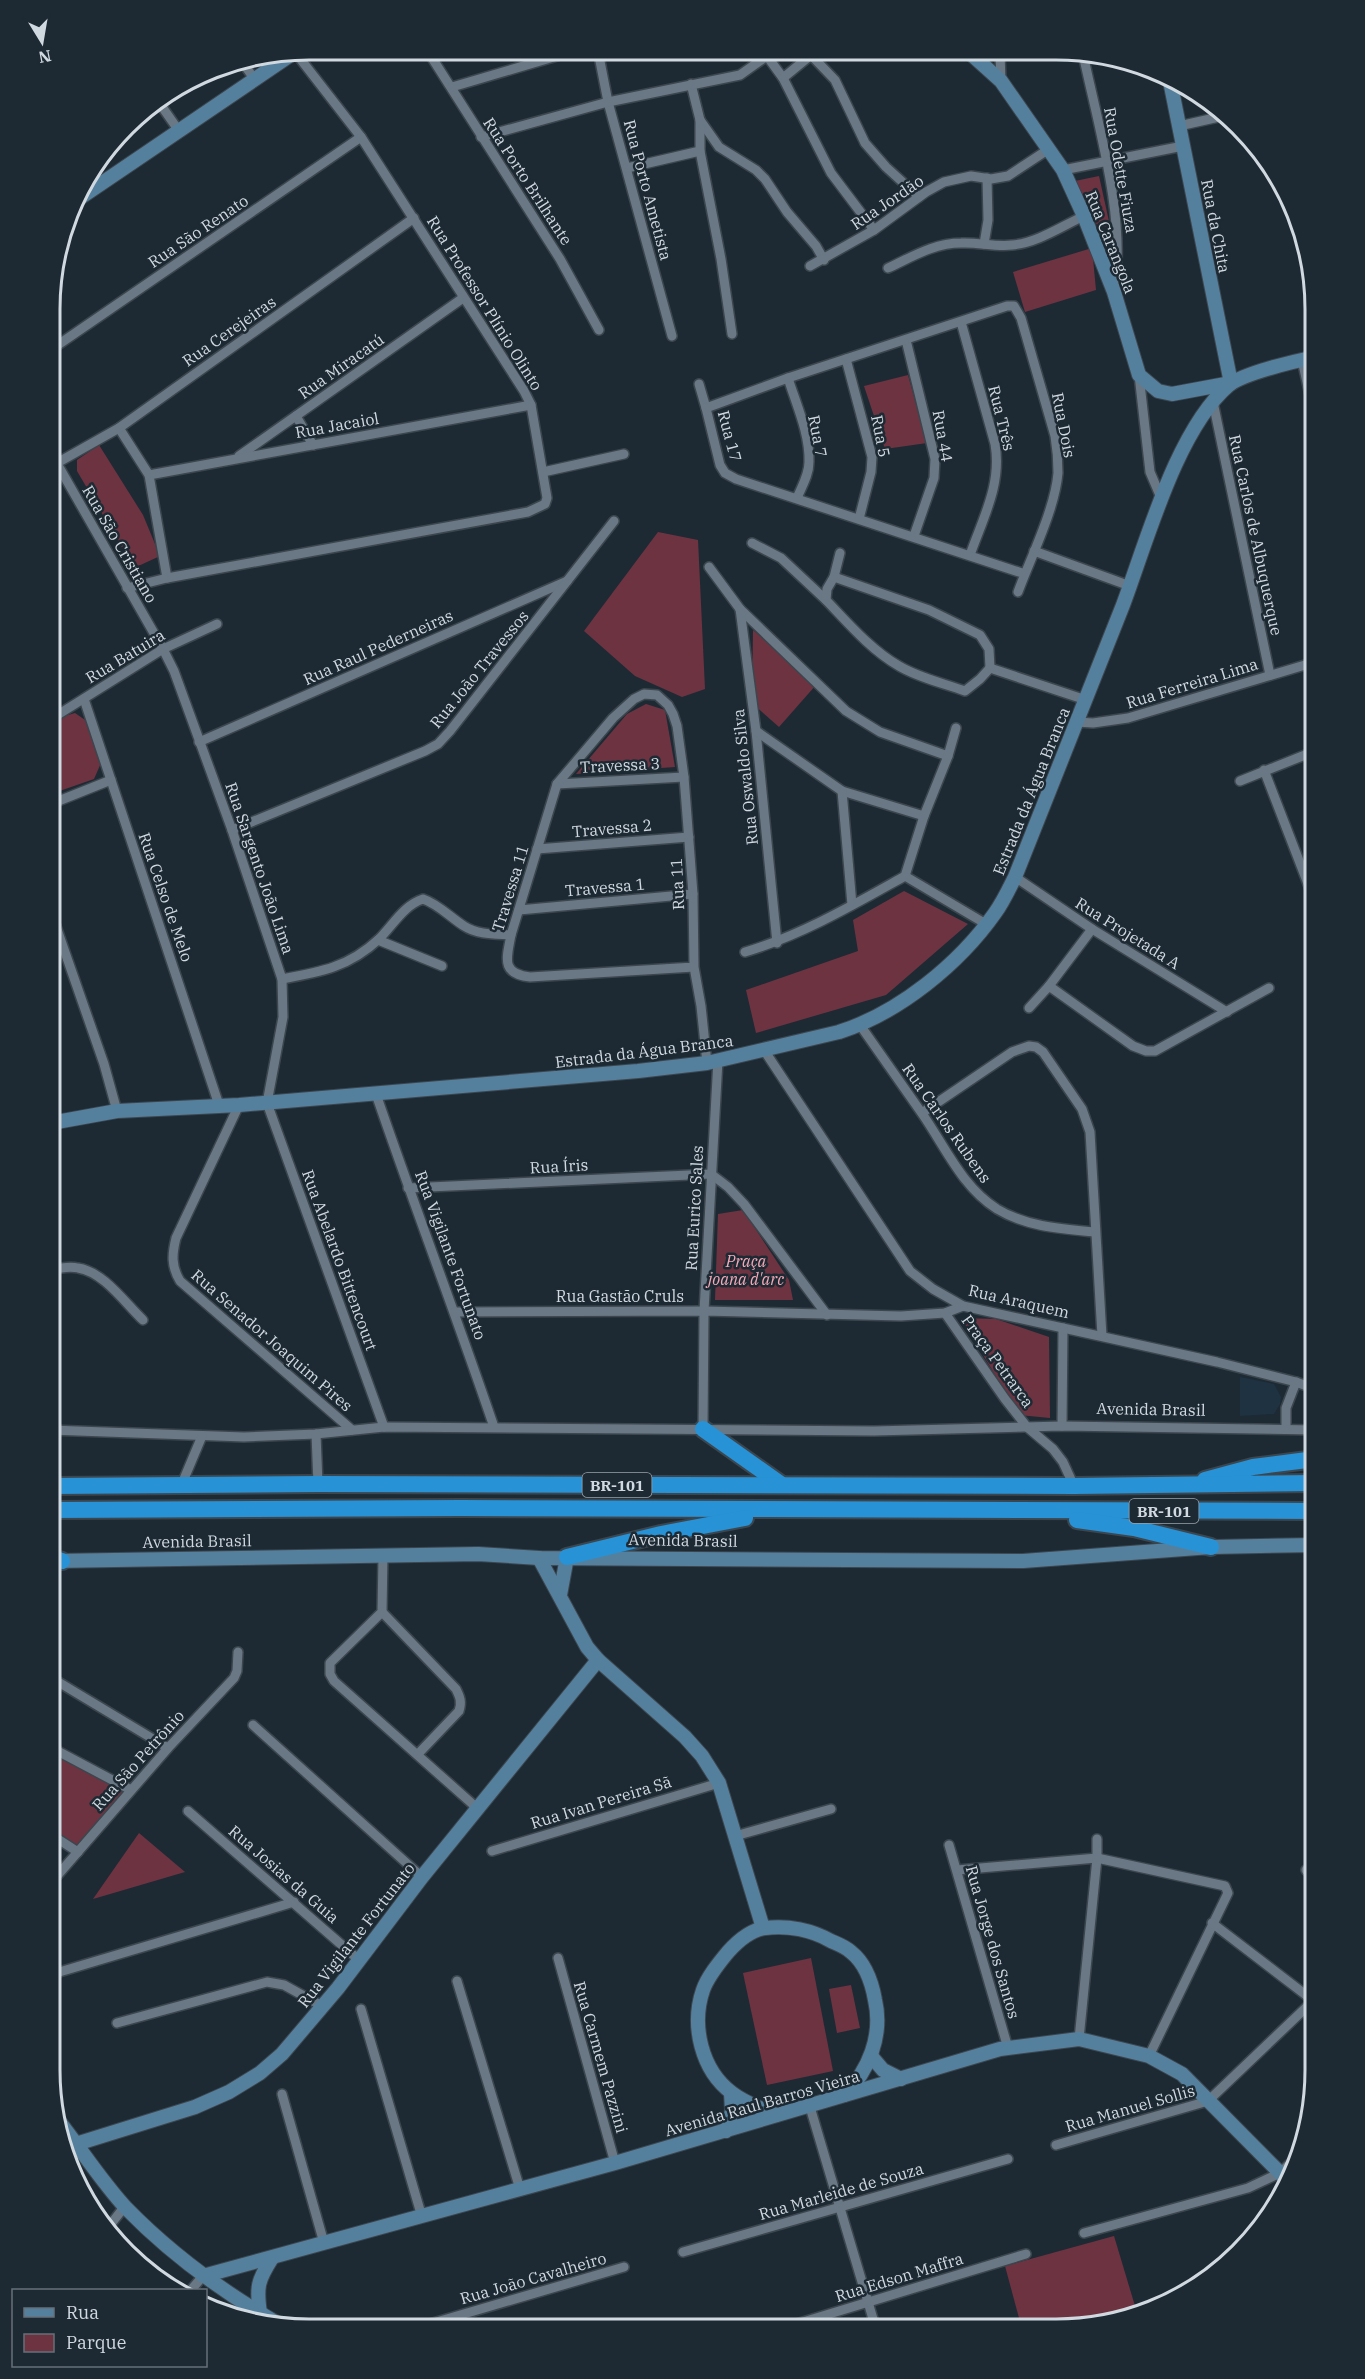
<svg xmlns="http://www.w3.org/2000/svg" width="1365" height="2379" viewBox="0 0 1365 2379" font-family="'IBM Plex Serif',serif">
<rect width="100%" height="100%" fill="#1d2a34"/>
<!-- built -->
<path fill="#1f3241" d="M1240,1377l34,7 7,13 -1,7 -6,10 -34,2z"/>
<!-- green -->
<g fill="#6e3341">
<path d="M1099,176l11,50 -12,1 -23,-46z"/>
<path d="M1092,248l4,42 -71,22 -12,-40z"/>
<path d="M908,375l19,68 -42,6 -21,-63z"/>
<path d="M99,445l44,70 17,41 -26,12 -57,-97v-11z"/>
<path d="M658,532l40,8 7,149 -23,8 -47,-21 -51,-45z"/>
<path d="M753,630l63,55 -37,42 -27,-24z"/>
<path d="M646,704l19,6 10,57 -99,7 51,-60z"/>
<path d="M75,713l13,9 13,41 -7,16 -43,15v-69l14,-9z"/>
<path d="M904,891l64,33 -82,71 -130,38 -10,-43 112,-39 -5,-31z"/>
<path d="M743,1210l46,70 4,20h-78l3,-86z"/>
<path d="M961,1318l35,1 53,18 1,81 -31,-3z"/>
<path d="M50,1752l73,40 -44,56 -29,-18z"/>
<path d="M139,1833l46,39 -92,27z"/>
<path d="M811,1958l22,113 -66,14 -24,-112z"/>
<path d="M851,1985l9,43 -23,5 -8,-44z"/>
<path d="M1114,2236l24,80 -82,13h-34l-17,-63z"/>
</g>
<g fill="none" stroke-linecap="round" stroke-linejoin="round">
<!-- street casing -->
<g stroke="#3c464e" stroke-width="12">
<g id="street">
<path d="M427,50l133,209 39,71"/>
<path d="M598,51l10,51 64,234"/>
<path d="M761,52l6,4 16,22 48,95 43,57"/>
<path d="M809,53l26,27 30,63 21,24 33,30"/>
<path d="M1000,54l1,27"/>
<path d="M1083,54c15,71 44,167 31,237"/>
<path d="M243,63l12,17"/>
<path d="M783,78l28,-23"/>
<path d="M691,84l9,36v31l21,108 11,75"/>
<path d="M452,87l122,-36"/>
<path d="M158,101l21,30"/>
<path d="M700,120l19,27 37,23 9,9 22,33 29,34 8,14"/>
<path d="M1179,126l49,-11"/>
<path d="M481,137l127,-35 132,-27 27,-19"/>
<path d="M627,168l73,-17"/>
<path d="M1063,170l120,-24"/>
<path d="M1296,214l16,71"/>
<path d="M984,244l4,-24 -1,-42"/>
<path d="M810,266l64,-36 52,-38 18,-10 27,-6 20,3 17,-3 41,-27"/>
<path d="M888,268c24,-11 46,-25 73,-25 17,-1 34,4 51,2 25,-2 50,-19 72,-29"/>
<path d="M961,322l34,122c7,40 -12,74 -25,111"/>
<path d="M906,340l29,119 -1,19 -20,58"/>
<path d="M52,349l309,-212"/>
<path d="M846,359l26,98 -1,15 -12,47"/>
<path d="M1302,360l13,58"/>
<path d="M1139,375l11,97 12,28"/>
<path d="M788,378c8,26 22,56 21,84 0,13 -7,24 -12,36"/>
<path d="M699,384l7,24"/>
<path d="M1213,402l57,273"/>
<path d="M296,416l17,29"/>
<path d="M119,428l30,47 18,103"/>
<path d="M51,453l112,196 11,22 58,159 50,149 1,38 -16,86 117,324"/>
<path d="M239,456l224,-158"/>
<path d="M57,463l62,-35 295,-210"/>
<path d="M543,472l81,-18"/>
<path d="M149,475l382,-70"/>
<path d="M752,543l29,15 45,42"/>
<path d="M1034,551l96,35"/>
<path d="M840,553l-6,24 -7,12 -1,11c22,23 45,50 73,66 20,12 44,17 66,25l15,-12 10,-11 96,32"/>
<path d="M709,567l31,42 106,102 34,21 68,24"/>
<path d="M834,577l95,33 51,25 9,14 1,19"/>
<path d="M127,588l40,-10 361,-66 17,-8 2,-6 -16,-93 -7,-14 -163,-254 -66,-85"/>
<path d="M1018,592c13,-35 37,-83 40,-119 0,-13 -1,-25 -3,-37l-34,-118 -7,-12h-7l-219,72 -82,30 14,57 5,8 11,6 289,95"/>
<path d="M740,609l16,122 21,212"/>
<path d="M84,699l135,406"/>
<path d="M51,719l112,-70 54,-25"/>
<path d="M1077,722l16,1 35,-5 187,-56"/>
<path d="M756,731l86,60 82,25"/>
<path d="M199,742l368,-161"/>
<path d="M1264,770l51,132"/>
<path d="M1240,781l75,-30"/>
<path d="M557,784l127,-7"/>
<path d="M842,791l10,114"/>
<path d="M51,804l60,-24"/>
<path d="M232,830l193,-79 13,-7 12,-13 164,-210"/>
<path d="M537,849l152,-12"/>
<path d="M905,876l81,48"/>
<path d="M1015,877l77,52 135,83"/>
<path d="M519,910l174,-16"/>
<path d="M51,912l53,152 13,47"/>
<path d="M378,940l64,26"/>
<path d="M745,952c57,-17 108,-47 160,-76l19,-60 24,-60 8,-28"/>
<path d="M694,967l-164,10c-30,-3 -23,-20 -19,-42l46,-151 56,-66 21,-19 10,-5 13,1 11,10 5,9 4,12 7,51 9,117 1,73 7,39 6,57"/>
<path d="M282,979c39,-7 67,-12 97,-40 14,-14 25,-34 44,-40 15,5 27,18 41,27 14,9 31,8 47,9"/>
<path d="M1049,986l43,-57"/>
<path d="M1029,1008l20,-22 84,60 13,5h9l114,-63"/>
<path d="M860,1025c20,29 41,58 61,87 24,34 40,74 76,97 30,18 65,20 98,23"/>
<path d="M764,1050l146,221 23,18 30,17 254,56 79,20 19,7"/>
<path d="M376,1094c38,111 80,221 118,333"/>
<path d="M239,1105l-63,133c-4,16 -5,28 4,43l172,149"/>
<path d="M922,1113l90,-61 17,-6 7,1 7,5 39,57 8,23 12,204"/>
<path d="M408,1188l303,-14 17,13 16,17 83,111"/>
<path d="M50,1270c9,-2 20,-4 28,-2 26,4 47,35 65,52"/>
<path d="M455,1312l249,-1 197,5 44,-3 18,-7"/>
<path d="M945,1313l60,86 22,28 26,22 10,13 11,24"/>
<path d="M1062,1426l1,-98"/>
<path d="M703,1429l1,-118 14,-251"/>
<path d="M1286,1429v-21l10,-26"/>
<path d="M50,1430l194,7 72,-3 68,-7 490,4 188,-5 253,4"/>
<path d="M316,1434l2,50"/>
<path d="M181,1486l21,-50"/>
<path d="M383,1556l-1,56 -52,51v11l4,7 143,127"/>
<path d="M382,1612l74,77c4,8 6,13 3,22l-41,43"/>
<path d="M50,1677l118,71"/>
<path d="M253,1725l169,152"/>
<path d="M50,1747l81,43"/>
<path d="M1313,1765h2"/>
<path d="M188,1811l171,149"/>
<path d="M50,1834l28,18"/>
<path d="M735,1836l96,-27"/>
<path d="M949,1845l59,203"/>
<path d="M492,1851l227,-68"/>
<path d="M957,1870l140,-12 128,28 3,7 -79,163"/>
<path d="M1306,1870l9,9"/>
<path d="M50,1884l118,-136 66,-70 3,-7 1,-19"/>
<path d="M1212,1923l103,79"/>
<path d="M558,1958l57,205"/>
<path d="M56,1973l238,-71"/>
<path d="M457,1981l63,208"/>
<path d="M361,2009l61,208"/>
<path d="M117,2023l150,-41 17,3 38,21"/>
<path d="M1079,2039l18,-181v-19"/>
<path d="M282,2094l42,149"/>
<path d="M810,2107l66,222"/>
<path d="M1056,2145l152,-44 107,-102"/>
<path d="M107,2229l18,-23"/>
<path d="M1084,2233l164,-45 32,-15 19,-18"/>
<path d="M683,2252l325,-93"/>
<path d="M191,2290l12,-14"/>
<path d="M416,2328l208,-61"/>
<path d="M780,2329l246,-75"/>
</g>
</g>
<!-- secondary casing -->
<g stroke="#3c464e" stroke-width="16">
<g id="secondary">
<path d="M971,54l30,27 62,89 21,46 30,76 25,83 19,16 14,3 59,-11"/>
<path d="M1169,76l62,307"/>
<path d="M74,202l221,-150"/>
<path d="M51,1123l66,-12 122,-6 399,-34 69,-8 132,-31c60,-19 120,-68 156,-119 8,-11 14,-24 20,-36 36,-91 72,-181 108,-272 24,-64 54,-176 106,-220 15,-12 67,-24 86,-28"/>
<path d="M539,1558l48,89 11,13 87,77 17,19 17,27 44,145"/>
<path d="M52,1561l426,-7 61,4 484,3 188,-14 104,-2"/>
<path d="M560,1595l7,-38"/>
<path d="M871,2056l12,14 18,9"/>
<path d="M776,2115c-14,-6 -31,-12 -44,-22 -31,-23 -41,-68 -29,-103 5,-14 16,-27 25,-38 9,-10 23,-22 37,-24 23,-3 47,2 66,13 7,3 15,6 20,11 14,11 21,31 24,48 8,35 -6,71 -31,95"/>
<path d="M58,2120c23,29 43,61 68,88 46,47 101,87 158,119"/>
<path d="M726,2131l6,-20 -1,-18"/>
<path d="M76,2144l119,-37 34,-15 31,-19 22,-19 56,-66 84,-111 176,-217"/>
<path d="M203,2276l412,-113 385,-114 79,-10 70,17 33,18 107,108"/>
<path d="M260,2313c-4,-26 -2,-33 12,-55"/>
</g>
</g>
<!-- highway casing -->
<g stroke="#3c464e" stroke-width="20">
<g id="highway">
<path d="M703,1429l79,56"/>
<path d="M1205,1480l48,-13 62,-8"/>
<path d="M50,1486l268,-2 756,2 241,-3"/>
<path d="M50,1510l411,-2 854,3"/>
<path d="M1077,1520l57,8 77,19"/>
<path d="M50,1557l12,4"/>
<path d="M567,1557l94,-23 84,-16"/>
</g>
</g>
<!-- street -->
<use href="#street" stroke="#697884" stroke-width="9"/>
<!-- secondary -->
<use href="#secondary" stroke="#55809d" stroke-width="14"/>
<!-- highway -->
<use href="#highway" stroke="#2792d6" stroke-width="16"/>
</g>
<g text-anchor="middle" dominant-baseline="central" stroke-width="5" stroke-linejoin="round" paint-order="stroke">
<!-- shield labels -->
<g fill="#1d2a34" stroke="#9ba4ac" stroke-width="1.5">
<rect x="582.5" y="1473" width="69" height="24" rx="4.5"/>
<rect x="1129.5" y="1499" width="69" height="24" rx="4.5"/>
</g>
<g font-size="15" font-weight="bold" fill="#d1d9e0">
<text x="617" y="1485">BR-101</text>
<text x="1164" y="1511">BR-101</text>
</g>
<!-- street labels -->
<g font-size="16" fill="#d1d9e0" stroke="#1d2a34">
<text transform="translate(1121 170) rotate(80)">Rua Odette Fiuza</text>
<text transform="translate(528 181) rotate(57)">Rua Porto Brilhante</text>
<text transform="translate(648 190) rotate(75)">Rua Porto Ametista</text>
<text transform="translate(887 202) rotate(-34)">Rua Jordão</text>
<text transform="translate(1216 226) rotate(79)">Rua da Chita</text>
<text transform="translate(198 231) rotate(-34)">Rua São Renato</text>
<text transform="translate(1111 242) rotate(68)">Rua Carangola</text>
<text transform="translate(485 303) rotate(58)">Rua Professor Plínio Olinto</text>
<text transform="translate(229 331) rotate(-35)">Rua Cerejeiras</text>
<text transform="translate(341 366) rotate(-35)">Rua Miracatú</text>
<text transform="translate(1002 418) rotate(76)">Rua Três</text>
<text transform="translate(337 425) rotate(-10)">Rua Jacaiol</text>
<text transform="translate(1064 425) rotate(79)">Rua Dois</text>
<text transform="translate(730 436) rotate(75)">Rua 17</text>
<text transform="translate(818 436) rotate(79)">Rua 7</text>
<text transform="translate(881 436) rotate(79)">Rua 5</text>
<text transform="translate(943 436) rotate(80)">Rua 44</text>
<text transform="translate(1256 535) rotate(78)">Rua Carlos de Albuquerque</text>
<text transform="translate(120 544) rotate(60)">Rua São Cristiano</text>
<text transform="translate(378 647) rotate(-24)">Rua Raul Pederneiras</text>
<text transform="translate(125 656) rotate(-31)">Rua Batuira</text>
<text transform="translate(479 669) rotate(-51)">Rua João Travessos</text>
<text transform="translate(1192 683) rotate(-17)">Rua Ferreira Lima</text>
<text transform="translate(620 765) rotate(-3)">Travessa 3</text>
<text transform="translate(745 777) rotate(-96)">Rua Oswaldo Silva</text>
<text transform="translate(1031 791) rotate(-68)">Estrada da Água Branca</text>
<text transform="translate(612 828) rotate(-5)">Travessa 2</text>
<text transform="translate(260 868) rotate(71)">Rua Sargento João Lima</text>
<text transform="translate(677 884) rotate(-93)">Rua 11</text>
<text transform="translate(605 887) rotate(-5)">Travessa 1</text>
<text transform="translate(510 888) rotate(-73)">Travessa 11</text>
<text transform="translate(166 897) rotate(71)">Rua Celso de Melo</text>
<text transform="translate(1128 933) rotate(32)">Rua Projetada A</text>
<text transform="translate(644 1051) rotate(-7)">Estrada da Água Branca</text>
<text transform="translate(947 1123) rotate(55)">Rua Carlos Rubens</text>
<text transform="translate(559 1166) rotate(-3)">Rua Íris</text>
<text transform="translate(694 1208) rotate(-87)">Rua Eurico Sales</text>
<text transform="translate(451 1255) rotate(70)">Rua Vigilante Fortunato</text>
<text transform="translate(340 1260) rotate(70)">Rua Abelardo Bittencourt</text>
<text x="620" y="1296">Rua Gastão Cruls</text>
<text transform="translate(1019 1301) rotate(13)">Rua Araquem</text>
<text transform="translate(272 1340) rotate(41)">Rua Senador Joaquim Pires</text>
<text transform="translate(998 1361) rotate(54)">Praça Petrarca</text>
<text transform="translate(1151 1409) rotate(1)">Avenida Brasil</text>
<text transform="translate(683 1540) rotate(1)">Avenida Brasil</text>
<text transform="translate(197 1541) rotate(-1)">Avenida Brasil</text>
<text transform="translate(138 1760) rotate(-48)">Rua São Petrônio</text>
<text transform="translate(601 1802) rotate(-17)">Rua Ivan Pereira Sã</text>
<text transform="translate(284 1874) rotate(41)">Rua Josias da Guia</text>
<text transform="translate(356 1935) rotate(-52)">Rua Vigilante Fortunato</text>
<text transform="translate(993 1942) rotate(74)">Rua Jorge dos Santos</text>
<text transform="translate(601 2057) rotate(74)">Rua Carmem Pazzini</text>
<text transform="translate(762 2103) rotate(-16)">Avenida Raul Barros Vieira</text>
<text transform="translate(1130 2108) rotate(-16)">Rua Manuel Sollis</text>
<text transform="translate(841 2191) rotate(-16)">Rua Marleide de Souza</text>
<text transform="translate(899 2277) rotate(-17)">Rua Edson Maffra</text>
<text transform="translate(533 2278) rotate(-16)">Rua João Cavalheiro</text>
</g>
<!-- park labels -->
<g font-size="16" font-style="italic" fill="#f6a8b7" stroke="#1d2a34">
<text x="746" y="1261">Praça<tspan x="746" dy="18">joana d'arc</tspan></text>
</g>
</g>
<!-- crop -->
<path d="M0 0H1365V2379H0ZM309 60H1056A249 249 0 0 1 1305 309V2070A249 249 0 0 1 1056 2319H309A249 249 0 0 1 60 2070V309A249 249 0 0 1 309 60Z" fill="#1d2a34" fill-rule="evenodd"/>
<path fill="none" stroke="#d1d9e0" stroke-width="3" d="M309 60H1056A249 249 0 0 1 1305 309V2070A249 249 0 0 1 1056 2319H309A249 249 0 0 1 60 2070V309A249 249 0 0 1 309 60Z"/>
<!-- legend -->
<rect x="12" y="2289" width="195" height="78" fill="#1d2a34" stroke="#657079" stroke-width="1.5"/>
<rect x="24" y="2308" width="30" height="9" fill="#55809d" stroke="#657079" stroke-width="1.5"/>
<text x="66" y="2319" font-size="18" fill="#d1d9e0">Rua</text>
<rect x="24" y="2334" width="30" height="18" fill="#6e3341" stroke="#657079" stroke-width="1.5"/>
<text x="66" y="2349" font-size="18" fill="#d1d9e0">Parque</text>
<!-- north arrow -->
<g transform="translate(42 42) rotate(169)" stroke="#1d2a34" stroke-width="4.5" paint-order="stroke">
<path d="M0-4.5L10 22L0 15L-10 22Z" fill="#d1d9e0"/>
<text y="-9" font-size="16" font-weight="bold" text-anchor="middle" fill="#d1d9e0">N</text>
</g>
</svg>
